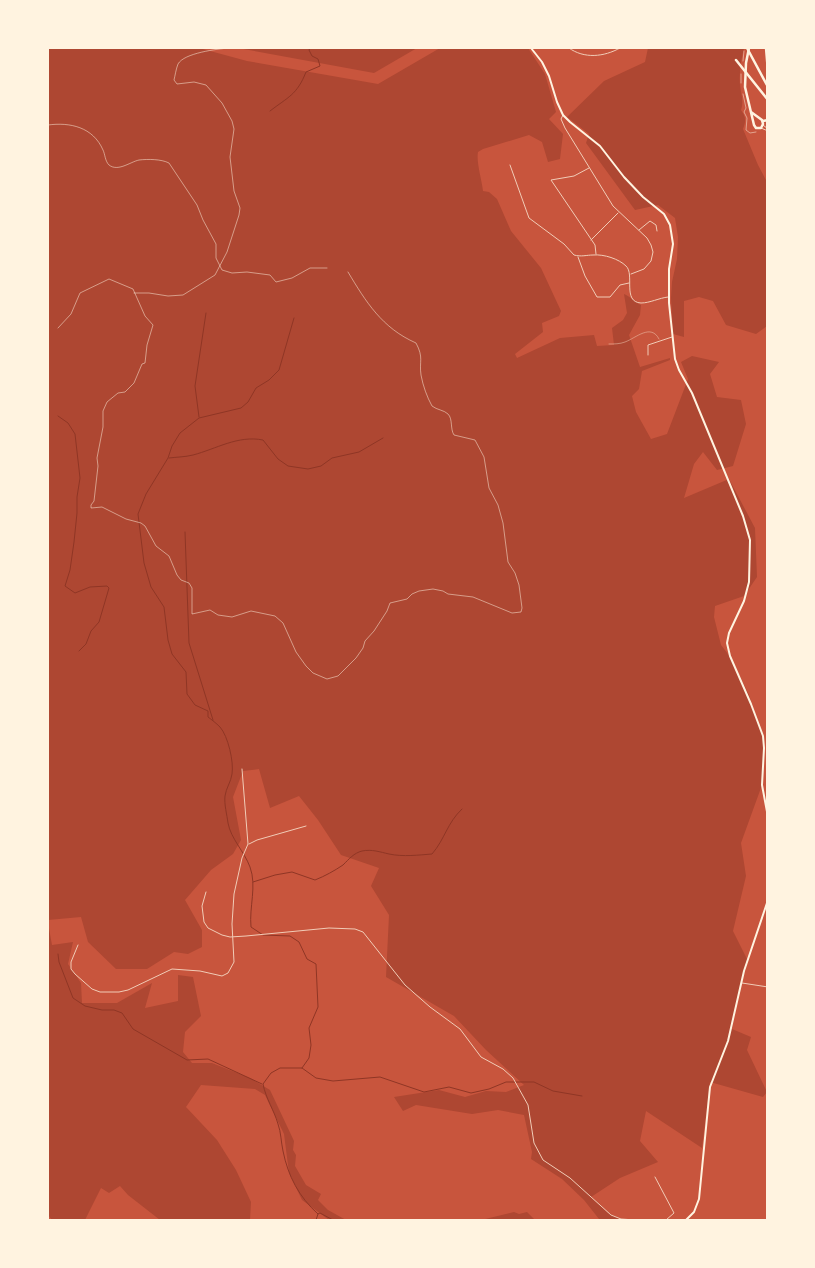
<svg xmlns="http://www.w3.org/2000/svg" width="815" height="1268" viewBox="0 0 815 1268" font-family="Arial,sans-serif">
<rect width="100%" height="100%" fill="#c8553d"/>
<!-- green -->
<g fill="#ae4732">
<path d="M48,48h151l48,13 131,23 62,-36h88l17,26 11,38 -7,7 14,15 -3,25 -12,3 -6,-20 -13,-7 -46,14 -5,3c-2,10 4,28 5,39l6,1 8,7 14,32 30,37 20,43 -2,5 -17,7 1,9 -28,22 2,4 43,-20 34,-3 3,11 17,-1 -2,-17 11,-8 4,-7 -3,-19c6,2 10,8 17,11l-1,10 -11,20 11,32 30,-9v2l-28,11 -3,18 -7,7 4,16 15,27 16,-5 21,-55 -7,-17 11,-6 27,6 -9,12 7,23 24,3 5,24 -13,42 -16,4 -14,-18 -9,12 -10,34 45,-19 26,49 2,49 -13,19 -29,10 -1,11 7,28 10,13 18,37 13,39 2,16 -2,35 -21,58 5,33 -13,55 15,30 -9,30 -7,38 19,8 -4,13 20,42 -4,5 -53,-15 -8,66 -56,-37 -6,30 18,21 -38,16 -29,19 17,16 12,6c-5,3 -16,2 -21,0l-15,-19 -22,-21 -31,-20 1,-7 -8,-37 -26,-5 -26,4 -56,-9 -13,6 -9,-14 45,-7 26,7 21,-6 20,1 18,-7 -38,-35 -32,-34 -68,-39 3,-62 -18,-29 8,-18 -38,-13 -23,-35 -19,-24 -29,12 -11,-39 -16,2 -10,26 8,43 -8,14 -22,16 -26,30 17,30v17l-14,7 -14,-2 -27,17h-31l-28,-27 -7,-25 -33,3z"/>
<path d="M238,48h179l-43,25z"/>
<path d="M648,48h96c-3,12 -5,24 -4,37 1,9 4,16 1,25 5,7 5,11 2,19l15,36 9,17v144l-11,8 -30,-9 -13,-24 -14,-4 -15,4v36l-11,-3 -2,-36 1,-16 5,-23 1,-22 -3,-19 -17,-13 -23,5 -49,-67 3,-9 -22,-17 37,-36 41,-19z"/>
<path d="M48,923l4,22 21,-3 -5,22 13,19 1,20h35l35,-20 -7,25 33,-7v-26l15,2 8,39 -16,16 -2,20 9,11h20l38,15 20,12 24,51 -1,9 3,5 -1,11 11,19 15,9 -3,6 10,10 18,10h-17l-27,-20 -13,-27 -5,-39 -19,-39 -10,-6 -54,-4 -15,22 31,33 19,30 15,32 -1,18h-90l-32,-25 -8,-9 -11,7 -8,-5 -16,32h-33l-4,-5z"/>
<path d="M514,1212l5,2 8,-2 8,8h-54z"/>
</g>
<g fill="none" stroke-linecap="round" stroke-linejoin="round">
<!-- stream -->
<g stroke="#8f3625" stroke-width="1">
<path d="M270,111c18,-14 27,-16 36,-39l14,-6 -2,-7 -6,-3 -3,-6 1,-2"/>
<path d="M294,318l-15,52 -10,10 -13,8 -8,14 -7,6 -42,10 -19,15 -8,13 -4,12 -22,36 -8,20 6,49 7,24 13,20 4,33 4,14 14,18 1,22 8,11 13,6v6c4,3 8,6 12,10 8,9 14,35 12,47 -1,8 -6,14 -7,22 -1,8 2,19 3,27 3,16 16,28 22,44 7,19 -1,40 1,60l12,8 27,1 9,6 8,17 9,5 2,43 -9,21 2,17 -2,13 -7,10"/>
<path d="M58,416l10,7 7,11 5,44 -3,19v16l-3,29 -4,28 -5,16 10,7 15,-6 17,-1 2,2 -10,34 -8,9 -5,13 -7,7"/>
<path d="M199,417l-4,-31 11,-73"/>
<path d="M169,458c8,-1 16,-1 24,-3 23,-6 45,-20 70,-15l15,19 10,7 20,3 13,-3 11,-8 27,-6 24,-14"/>
<path d="M185,532l4,111 24,77"/>
<path d="M253,882l22,-7 17,-3 23,8c10,-4 19,-9 28,-15 6,-6 11,-12 19,-14 10,-2 18,1 27,3 14,3 30,1 43,0 13,-15 15,-31 30,-45"/>
<path d="M58,954l1,8 14,36 12,8 17,4h12l8,3 11,16 54,31 21,-1 54,25"/>
<path d="M316,1220l2,-6"/>
<path d="M333,1220l-13,-7 -2,1c-19,-17 -30,-38 -35,-63 -2,-9 -2,-19 -5,-27 -4,-14 -12,-25 -15,-40l8,-11 9,-5h22l14,10 17,3 47,-4 44,15 25,-5 22,6 18,-4 17,-7h28l19,9 29,5"/>
</g>
<!-- path -->
<g stroke="#fff3e0" stroke-width="0.5">
<path d="M238,48h7"/>
<path d="M743,61l1,-10"/>
<path d="M741,83v-9"/>
<path d="M743,94l3,14 -2,4 3,6 -1,12 4,3 6,-1"/>
<path d="M48,125c22,-3 45,2 55,25 2,4 2,11 6,15 9,7 21,-3 30,-5 9,-1 22,-1 30,3l28,42 6,15 13,24v14l6,12 10,3 15,-1 23,3 6,7 16,-4 18,-10h17"/>
<path d="M134,293h15l19,3 15,-1 32,-20 12,-23 12,-37 1,-7 -6,-17 -4,-34 4,-28 -2,-8 -10,-18 -16,-18 -12,-3 -17,2 -3,-4c1,-4 2,-11 4,-16 6,-11 39,-15 51,-16"/>
<path d="M58,328l13,-14 9,-21 29,-14 24,10 12,27 8,9 -6,20 -2,18 -3,1 -8,19 -9,9 -7,1 -11,9 -4,9v16l-6,31 1,8 -4,35 -3,4v3l11,-1 24,12 15,4 4,3 11,20 13,10 8,19 4,5 8,3 3,5v26l18,-4 8,5 14,2 19,-6 24,5 8,7 13,29 10,14 7,7 14,6 11,-3 18,-18 7,-10 2,-7 9,-10 13,-20 3,-8 17,-4 5,-5 7,-3 14,-2 10,2 5,3 25,3 39,16 9,-1 1,-4 -3,-23 -4,-12 -7,-11 -5,-39 -5,-18 -9,-17 -5,-31 -9,-17 -21,-5c-4,-6 -1,-16 -6,-21 -4,-4 -11,-4 -16,-8 -5,-9 -9,-20 -11,-31 -2,-14 3,-17 -5,-32 -34,-15 -50,-41 -68,-71"/>
</g>
<!-- service -->
<path stroke="#f1ccb7" stroke-width="0.5" d="M609,344c5,0 11,0 16,-2 11,-4 26,-19 34,-3"/>
<!-- minor -->
<g stroke="#f1ccb7" stroke-width="1">
<path d="M569,48c15,11 35,9 51,0"/>
<path d="M563,115l-2,4 4,9 48,78 34,32 4,7 2,7 -2,9 -7,8 -13,5"/>
<path d="M763,125l5,4"/>
<path d="M761,128l7,3"/>
<path d="M510,165l19,53 35,26 10,11c7,2 13,0 19,0 11,-1 26,4 33,11 9,8 -4,36 15,37 9,0 18,-5 27,-6"/>
<path d="M589,168l-15,8 -23,4 44,65 1,9"/>
<path d="M639,230l11,-9 6,4 1,6"/>
<path d="M591,240l27,-27"/>
<path d="M578,257l7,19 12,21h13l10,-12 9,-2"/>
<path d="M648,355v-10l24,-8"/>
<path d="M249,844l8,-4 49,-14"/>
<path d="M206,892l-4,14 2,16 4,6 14,7 8,2 16,-1 83,-8 26,1 8,3 42,53 25,22 30,22 21,28 22,12 10,9 15,27 6,38 9,17 27,18 41,37 10,4 14,1"/>
<path d="M78,945l-7,17v7l4,5 17,15 8,3h19l9,-2 44,-21 28,2 22,5 6,-3 6,-11 -2,-38 2,-30 8,-36 6,-14 -6,-75"/>
<path d="M742,983l26,4"/>
<path d="M655,1177l19,36 -8,7"/>
</g>
<!-- secondary -->
<g stroke="#fff3e0" stroke-width="2">
<path d="M531,48l11,14 7,14 8,26 6,13 7,7 30,24 24,31 19,20 21,17 6,11 3,19 -4,25v34l6,56 4,11 13,23 51,123 7,24 -1,42 -5,19 -15,32 -2,10 3,13 21,48 12,32 1,12 -2,37 6,32"/>
<path d="M686,1220l8,-8 5,-13 11,-112 18,-46 16,-70 24,-71"/>
</g>
<!-- primary -->
<path stroke="#fff3e0" stroke-width="2.5" d="M749,48l-3,15 -1,24 9,38 2,3h5l2,-4 -1,-4 -11,-8"/>
<!-- motorway -->
<g stroke="#fff3e0" stroke-width="2.5">
<path d="M747,48l21,39"/>
<path d="M766,48l2,24"/>
<path d="M736,60l32,40"/>
<path d="M763,121l5,-1"/>
</g>
</g>
<!-- border -->
<rect width="815" height="1268" fill="none" stroke="#fff3e0" stroke-width="98"/>
</svg>
